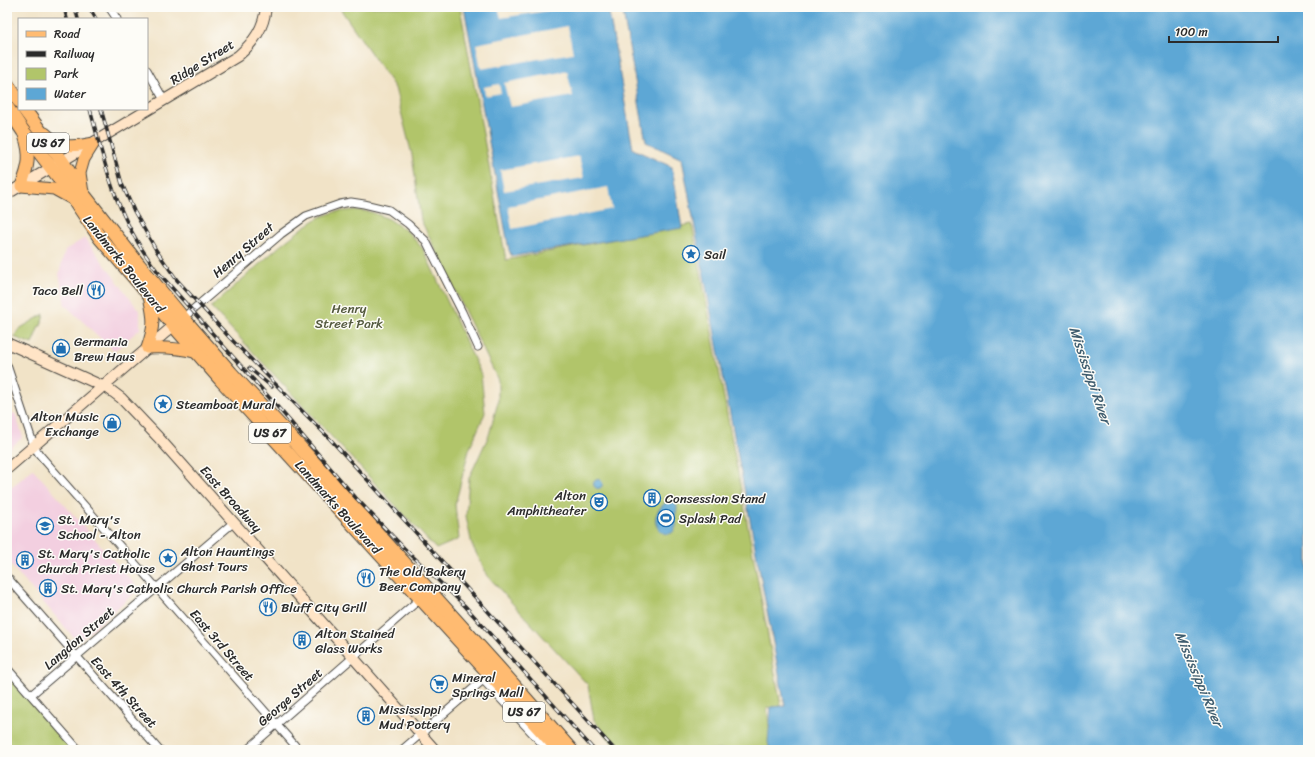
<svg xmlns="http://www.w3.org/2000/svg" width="1315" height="757" viewBox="0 0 1315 757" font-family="Sriracha,sans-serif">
<rect width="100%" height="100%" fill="#fdfcf7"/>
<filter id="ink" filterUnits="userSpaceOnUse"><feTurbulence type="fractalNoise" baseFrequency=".025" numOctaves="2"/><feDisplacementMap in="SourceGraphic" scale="8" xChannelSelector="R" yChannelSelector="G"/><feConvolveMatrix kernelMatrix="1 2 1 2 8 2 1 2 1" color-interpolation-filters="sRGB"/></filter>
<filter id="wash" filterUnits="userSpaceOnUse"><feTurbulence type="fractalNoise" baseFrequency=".012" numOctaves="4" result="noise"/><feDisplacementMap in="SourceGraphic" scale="16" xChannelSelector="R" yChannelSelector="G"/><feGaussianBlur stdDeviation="0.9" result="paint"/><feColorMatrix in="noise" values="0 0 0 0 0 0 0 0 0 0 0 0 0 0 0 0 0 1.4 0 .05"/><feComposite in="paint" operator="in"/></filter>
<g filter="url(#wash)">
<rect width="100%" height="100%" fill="#f1e3c7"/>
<!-- built -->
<g fill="#f3cfe0">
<path d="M85,238l55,74v17l-26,22 -49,-46 -6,-31 6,-24z"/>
<path d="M15,413l8,24 -16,14v-36z"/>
<path d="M33,469l106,120 -61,53 -71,-81v-70z"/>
</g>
<!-- green -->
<g fill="#b1c56a" stroke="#6e784a">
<path d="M339,7h121l46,253 186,-36 89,482 -14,2 5,42h-154l-24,-30 -6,-35 -77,-83 -23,-26 -16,-31 -6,-29 3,-38 20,-43 9,-33v-22l-77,-160 -9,-65 -17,-67z"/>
<path d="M355,210l16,2 18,7 19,13 15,17 58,125 4,39 -16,37 -14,55 4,34 -23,10 -225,-242 70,-62 23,-18 16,-10 15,-5z"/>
<path d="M44,314l-3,12h-2l-7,18 -18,-7 5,-8z"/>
<path d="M7,672l66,77 1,1h-67z"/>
</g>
<!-- water -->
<g fill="#5da7d5" stroke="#446980">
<path d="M464,7h144l25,142 39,18 10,61 -168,28 -3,-1 -2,-5z"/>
<path d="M622,7h686v743h-538l-2,-8 3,-35 14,-1 -103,-547 -36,-17z"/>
<circle cx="598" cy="484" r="4.5"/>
<path d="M668,501l7,1c4,6 1,9 0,15 0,3 2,6 1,9 -5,21 -38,-4 -8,-25z"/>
</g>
<!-- pier -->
<g fill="#f1e3c7">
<path d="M498,7h54l1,3 -52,8z"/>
<path d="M568,26l5,27 -92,16 -5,-25z"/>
<path d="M567,71l6,25 -63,11 -6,-24z"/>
<path d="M499,84l2,9 -16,3 -1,-9z"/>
<path d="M579,156l5,22 -80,13 -4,-21z"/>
<path d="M608,187l4,22 -100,20 -4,-23z"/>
</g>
</g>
<g filter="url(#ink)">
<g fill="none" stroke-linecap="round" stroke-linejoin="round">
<!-- street casing -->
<g stroke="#494742" stroke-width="9">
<g id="street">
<path d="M109,7l8,12"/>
<path d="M147,70l17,30"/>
<path d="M183,318l98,-84 25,-18 34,-12 11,-2 13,2 25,6 19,14 18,17 36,71 16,35"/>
<path d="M7,365l27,81 5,8 260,296"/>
<path d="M7,577l152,173"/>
<path d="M7,668l72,82"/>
<path d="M31,695l203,-173"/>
<path d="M247,750l174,-152"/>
<path d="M402,750l81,-70 65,70"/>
</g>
</g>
<!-- secondary casing -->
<g stroke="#494742" stroke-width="12">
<g id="secondary">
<path d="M7,194l231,-138c16,-14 26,-28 28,-49"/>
<path d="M7,343l102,46 12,9 37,39 277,313"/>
<path d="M7,469l172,-148"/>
</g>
</g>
<!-- primary casing -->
<g stroke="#494742" stroke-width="13">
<g id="primary">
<path d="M45,133c17,16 27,14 49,10"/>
<path d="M24,135c7,21 5,31 -3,51l33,3 20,11"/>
<path d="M83,193l-3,-20 4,-14 10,-16"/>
<path d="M149,296c5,23 6,29 -2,52 18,-1 33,0 51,5"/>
</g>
</g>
<!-- highway casing -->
<g stroke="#494742" stroke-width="15">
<g id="highway">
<path d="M7,84l12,17"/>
<path d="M7,107l16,24 40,52 37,55 44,51 29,36 48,55 338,370"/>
<path d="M24,109l38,52 22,34 55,70 44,53 48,55 67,72 199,221 74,84"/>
</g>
</g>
<!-- street -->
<use href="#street" stroke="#fff" stroke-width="7"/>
<!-- secondary -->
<use href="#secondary" stroke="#ffe4c6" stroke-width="10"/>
<!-- primary -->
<use href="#primary" stroke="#ffbb71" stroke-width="11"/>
<!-- highway -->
<use href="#highway" stroke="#ffbb71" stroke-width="13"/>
<!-- rail casing -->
<g stroke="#2b2b2b" stroke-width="3.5">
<g id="rail">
<path d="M64,7l3,12"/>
<path d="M75,7l3,12"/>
<path d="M89,7l7,12"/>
<path d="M90,109c16,61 28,112 68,163l124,140 74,86 48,50 61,58 129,144"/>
<path d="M101,109l21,75 12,27 22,39 21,30 53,58 100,101 285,311"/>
<path d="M249,368l23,19"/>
</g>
</g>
<!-- rail -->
<use href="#rail" stroke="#fdfcf7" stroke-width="2" stroke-dasharray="6" stroke-linecap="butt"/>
</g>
</g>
<!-- icons -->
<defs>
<g id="sight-ring" transform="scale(0.9)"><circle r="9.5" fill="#fdfcf7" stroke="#1f6fb2" stroke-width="1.5"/><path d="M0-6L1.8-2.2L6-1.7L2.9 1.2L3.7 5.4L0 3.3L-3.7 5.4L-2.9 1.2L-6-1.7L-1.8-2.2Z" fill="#1f6fb2"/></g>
<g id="restaurant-ring" transform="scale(0.9)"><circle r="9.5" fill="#fdfcf7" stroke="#1f6fb2" stroke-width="1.5"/><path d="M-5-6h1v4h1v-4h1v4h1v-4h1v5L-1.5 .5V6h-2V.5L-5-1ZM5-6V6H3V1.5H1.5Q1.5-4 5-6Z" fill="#1f6fb2"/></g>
<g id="shop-ring" transform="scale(0.9)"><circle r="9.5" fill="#fdfcf7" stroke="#1f6fb2" stroke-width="1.5"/><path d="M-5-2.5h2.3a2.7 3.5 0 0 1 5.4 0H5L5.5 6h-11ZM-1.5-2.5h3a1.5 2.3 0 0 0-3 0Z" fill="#1f6fb2"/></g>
<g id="building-ring" transform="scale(0.9)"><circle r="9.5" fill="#fdfcf7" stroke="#1f6fb2" stroke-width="1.5"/><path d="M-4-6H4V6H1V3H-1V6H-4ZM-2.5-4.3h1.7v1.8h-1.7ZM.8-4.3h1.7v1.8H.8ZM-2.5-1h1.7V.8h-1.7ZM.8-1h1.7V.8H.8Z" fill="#1f6fb2"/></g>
<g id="theatre-ring" transform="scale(0.9)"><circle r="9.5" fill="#fdfcf7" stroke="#1f6fb2" stroke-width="1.5"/><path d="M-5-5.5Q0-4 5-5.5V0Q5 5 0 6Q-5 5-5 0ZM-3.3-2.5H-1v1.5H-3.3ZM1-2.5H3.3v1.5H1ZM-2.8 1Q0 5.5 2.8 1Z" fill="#1f6fb2"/></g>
<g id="stadium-ring" transform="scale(0.9)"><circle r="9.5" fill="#fdfcf7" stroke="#1f6fb2" stroke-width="1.5"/><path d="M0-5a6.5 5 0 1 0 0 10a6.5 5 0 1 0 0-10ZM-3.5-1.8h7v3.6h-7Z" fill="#1f6fb2"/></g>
<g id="school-ring" transform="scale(0.9)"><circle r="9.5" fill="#fdfcf7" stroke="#1f6fb2" stroke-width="1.5"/><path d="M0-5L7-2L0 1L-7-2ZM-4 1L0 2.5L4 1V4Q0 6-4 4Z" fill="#1f6fb2"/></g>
<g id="supermarket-ring" transform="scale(0.9)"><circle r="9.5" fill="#fdfcf7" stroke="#1f6fb2" stroke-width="1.5"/><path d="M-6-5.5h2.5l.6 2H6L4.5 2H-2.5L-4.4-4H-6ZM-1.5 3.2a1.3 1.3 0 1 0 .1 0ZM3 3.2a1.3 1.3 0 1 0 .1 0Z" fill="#1f6fb2"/></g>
</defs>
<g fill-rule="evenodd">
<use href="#sight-ring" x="691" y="254"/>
<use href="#restaurant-ring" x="96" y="290"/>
<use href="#shop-ring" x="61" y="348"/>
<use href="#sight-ring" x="163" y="404"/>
<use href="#shop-ring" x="112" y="423"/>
<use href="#building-ring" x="652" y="498"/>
<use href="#theatre-ring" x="599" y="502"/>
<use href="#stadium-ring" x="666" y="518"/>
<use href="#school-ring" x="45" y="526"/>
<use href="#sight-ring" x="168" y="558"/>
<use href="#building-ring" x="25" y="560"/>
<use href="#restaurant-ring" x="366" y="578"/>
<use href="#building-ring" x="48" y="588"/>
<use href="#restaurant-ring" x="268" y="607"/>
<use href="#building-ring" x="302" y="640"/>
<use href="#supermarket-ring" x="439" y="684"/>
<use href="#building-ring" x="366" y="716"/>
</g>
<g text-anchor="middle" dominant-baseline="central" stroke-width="3" stroke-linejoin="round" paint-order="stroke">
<!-- shield labels -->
<g fill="#fdfcf7" stroke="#6a6a68" stroke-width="1">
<rect x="27" y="133" width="42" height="20" rx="3"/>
<rect x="249" y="423" width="42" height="20" rx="3"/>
<rect x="503" y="702" width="42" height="20" rx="3"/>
</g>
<g font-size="12" font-weight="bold" fill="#2b2b2b">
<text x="48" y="143">US 67</text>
<text x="270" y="433">US 67</text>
<text x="524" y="712">US 67</text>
</g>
<!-- street labels -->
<g font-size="13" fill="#2b2b2b" stroke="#fdfcf7">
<text transform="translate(202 62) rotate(-32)">Ridge Street</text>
<text transform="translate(243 250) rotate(-41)">Henry Street</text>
<text transform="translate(124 264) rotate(51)">Landmarks Boulevard</text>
<text transform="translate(231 499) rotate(48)">East Broadway</text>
<text transform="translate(338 507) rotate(48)">Landmarks Boulevard</text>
<text transform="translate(79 638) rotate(-41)">Langdon Street</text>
<text transform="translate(222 645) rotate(49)">East 3rd Street</text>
<text transform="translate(124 692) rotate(48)">East 4th Street</text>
<text transform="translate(290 697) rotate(-41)">George Street</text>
</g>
<!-- poi labels -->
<g font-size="13" fill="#2b2b2b" stroke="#fdfcf7" text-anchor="start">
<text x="704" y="254">Sail</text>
<text x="83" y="290" text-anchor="end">Taco Bell</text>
<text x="74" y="341">Germania<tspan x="74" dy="15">Brew Haus</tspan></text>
<text x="176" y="404">Steamboat Mural</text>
<text x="99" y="416" text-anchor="end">Alton Music<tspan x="99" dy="15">Exchange</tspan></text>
<text x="586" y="495" text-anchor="end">Alton<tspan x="586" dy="15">Amphitheater</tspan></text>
<text x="665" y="498">Consession Stand</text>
<text x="679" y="518">Splash Pad</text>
<text x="58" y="519">St. Mary's<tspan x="58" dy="15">School - Alton</tspan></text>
<text x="181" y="551">Alton Hauntings<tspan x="181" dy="15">Ghost Tours</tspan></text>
<text x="38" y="553">St. Mary's Catholic<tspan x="38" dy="15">Church Priest House</tspan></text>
<text x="379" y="571">The Old Bakery<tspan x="379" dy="15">Beer Company</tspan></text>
<text x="61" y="588">St. Mary's Catholic Church Parish Office</text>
<text x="281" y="607">Bluff City Grill</text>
<text x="315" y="633">Alton Stained<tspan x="315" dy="15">Glass Works</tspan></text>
<text x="452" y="677">Mineral<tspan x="452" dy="15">Springs Mall</tspan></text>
<text x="379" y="709">Mississippi<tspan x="379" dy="15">Mud Pottery</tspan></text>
</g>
<!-- park labels -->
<g font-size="13" fill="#53593e" stroke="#fdfcf7">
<text x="349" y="308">Henry<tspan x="349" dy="15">Street Park</tspan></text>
</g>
<!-- water labels -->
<g font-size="14" font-style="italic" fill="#3f5d6f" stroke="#fdfcf7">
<text transform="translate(1090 375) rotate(71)">Mississippi River</text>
<text transform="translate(1199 679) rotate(67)">Mississippi River</text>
</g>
</g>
<!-- margin -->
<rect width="1315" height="757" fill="none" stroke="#fdfcf7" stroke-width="24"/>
<!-- legend -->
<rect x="18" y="18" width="130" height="92" fill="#fdfcf7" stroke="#a9a8a5"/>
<rect x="26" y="31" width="20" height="6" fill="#ffbb71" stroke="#a9a8a5"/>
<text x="54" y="38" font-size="12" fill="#2b2b2b">Road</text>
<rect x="26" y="51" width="20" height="6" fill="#2b2b2b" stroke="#a9a8a5"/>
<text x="54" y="58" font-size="12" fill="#2b2b2b">Railway</text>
<rect x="26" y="68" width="20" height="12" fill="#b1c56a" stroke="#a9a8a5"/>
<text x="54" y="78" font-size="12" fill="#2b2b2b">Park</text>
<rect x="26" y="88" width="20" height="12" fill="#5da7d5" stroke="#a9a8a5"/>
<text x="54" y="98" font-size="12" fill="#2b2b2b">Water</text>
<!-- scale -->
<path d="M1169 36v6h109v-6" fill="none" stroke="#2b2b2b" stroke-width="2"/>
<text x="1175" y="36" font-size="12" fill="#2b2b2b" stroke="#fdfcf7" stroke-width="3" paint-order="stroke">100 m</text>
</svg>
